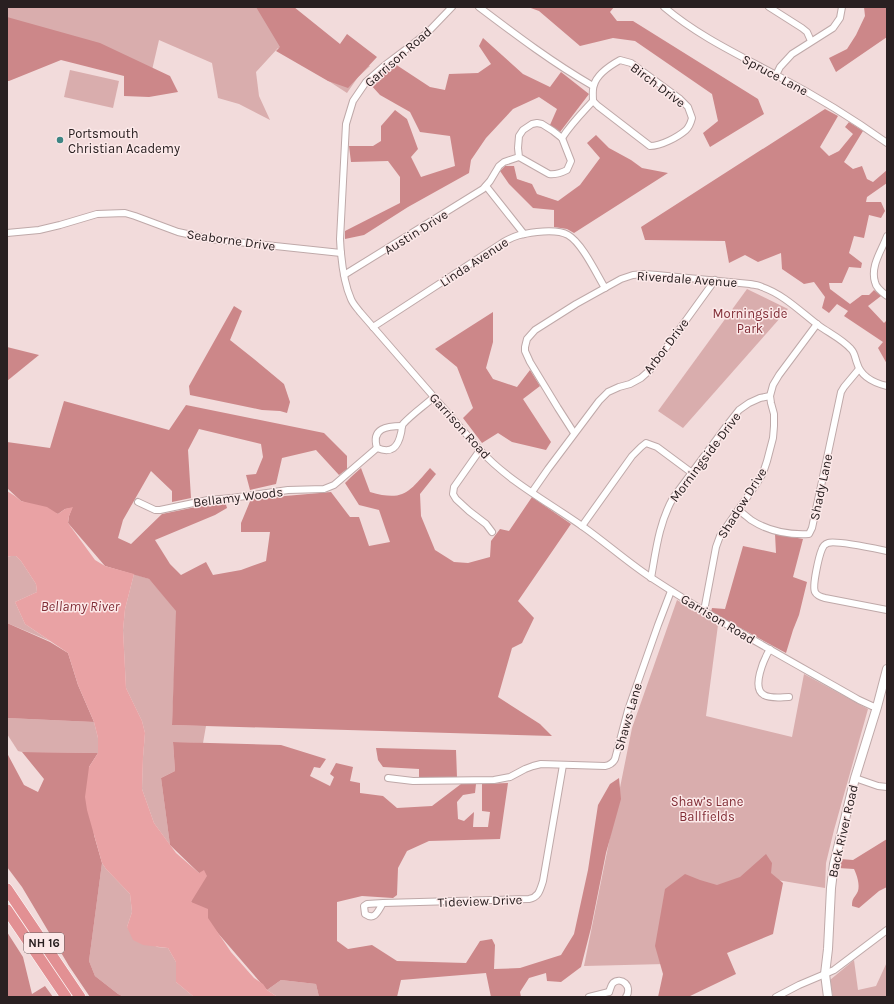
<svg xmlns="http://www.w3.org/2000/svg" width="894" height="1004" viewBox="0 0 894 1004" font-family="Karla,sans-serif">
<rect width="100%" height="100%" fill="#f2dbdb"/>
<!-- green -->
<g fill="#d9adad">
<path d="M7,7h250l113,59 -12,11 -11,16 -69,-45 -22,24 3,24 11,24 -31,-16 -21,-6 -6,-35 -53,-23 -7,30 -145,-32z"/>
<path d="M70,70l49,11 -6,27 -49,-11z"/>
<path d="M747,289l41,20 -105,119 -25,-17z"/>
<path d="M11,556h5l5,5 15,23 1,8 -22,10 10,22 25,17 -43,-18v-66z"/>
<path d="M134,574l15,5 28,32 -5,114 34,1 -3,17 -30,-1 2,29 -14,7 9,67 -16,-22 -12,-34 1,-32 2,-24 -3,-12 -16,-33 -3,-58 2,-21z"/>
<path d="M677,600l41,25 -12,91 86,21 12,-63 64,35 -34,121 -8,33 -1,25 -48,-8 -112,84 -81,2 48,-238z"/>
<path d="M7,718l87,4 4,16v15l-76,-1 -4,-1 -11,-17z"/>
<path d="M102,863l4,6 24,25 2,18 -5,15 30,20 11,1 8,14v20l18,15h-70l-6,-3 -23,-18 -6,-15z"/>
<path d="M854,960l4,30 18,-4 11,-24v35h-54l-3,-17z"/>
<path d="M281,980l35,4 3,13h-43v-1l-9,-6z"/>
</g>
<!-- forest -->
<g fill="#cc8789">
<path d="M256,7h38l46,37 7,-10 30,23 -29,31 -20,-7 -52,-30 4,-4z"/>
<path d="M528,7h86l-4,5 7,9h16l125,78 6,15 -54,33 -7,-14 15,-12 -6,-27 -77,-53 -22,-3 -33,8 -41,-35z"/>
<path d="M864,7h23v30l-51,35 -7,-14 18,-9 9,-14 9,-19z"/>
<path d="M7,17l93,26 70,33 8,16 -29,5 -25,-1v-20l-63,-16 -52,21h-2z"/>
<path d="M483,38l40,36 27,13 11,-15 28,22 -29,38 -10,-7 7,-16 -18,-12 -26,12 -27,29 -15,22 -2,13 -61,34 -44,28 -19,4v-8l55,-28v-26l-12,-16 -37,1 -2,-16h24l8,-5v-15l14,-16 12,9 11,30 -7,8 10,20 34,-11 -5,-30 -30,-4 -10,-20 -30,-17 -10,-11 25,-20 35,23 15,3 4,-16 29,-1 13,-9 -12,-18z"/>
<path d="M825,109l13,7 -18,31 9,9 10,-5 14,-17 -8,-7 4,-5 14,9 -19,31 9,7 9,-3 5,13 6,3 14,-12v13l-20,14 -1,5h15l4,9 -4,7 -12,-3 -5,23 -10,-2 -5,17 13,10 -1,5 -12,-1 -7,16h-13l1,6 20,15 12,-9h7l5,-5 7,6 -13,10 16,17 3,-3v44l-9,-16 5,-6 -39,-26 4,-5 -11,-7 -8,9 -7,-5 3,-11 -11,-15 -10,2 -22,-15 -1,-16 -23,9 -13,-7 -16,8 -4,-22 -80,-1 -4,-13z"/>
<path d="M596,135l13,13 22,12 11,8 26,5 -94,60 -7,-4 -13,-2v-17l-21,-2 -24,-24 -9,-13 5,-5h9l3,13 15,5 5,10 21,7 22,-16 20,-27 -13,-15z"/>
<path d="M234,306l8,5 -12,29 24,19 30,25 6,18 -3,11 -7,-2 -18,-1 -72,-15 -1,-9z"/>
<path d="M493,312v30l-7,26 7,11 24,8 13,-17 10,16 -17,13 28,43 -5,8 -34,-8 -14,-9 -16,10 -19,-25 10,-10 -16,-41 -22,-18z"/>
<path d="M7,347l32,8 -32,26z"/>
<path d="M64,401l105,29 17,-25 138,28 23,23v13l-8,6 -23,-25 -34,8 -6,26 -26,6 -4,-15 10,-1 7,-17 -2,-13 -62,-15 -11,21 3,48 -19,4v-11l-21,-20 -28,49 -5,18 13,6 31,-30 63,-13 2,7 -12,7 -60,25 15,24 11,11 25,-13 7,13 28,-5 25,-9 4,-29h-29v-9l10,-24 80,-7 19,25h9l10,29 21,-4 -11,-32 -20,-5 -14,-22 6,-6 10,-9 9,24c34,10 39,0 60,-24l6,6 -16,20 1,22 14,34 19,12 14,1 22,-6 1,-16 9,-12 9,2 23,-34 39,27 -53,77 16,17 -12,25 -10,5 -14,49 42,27 12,12 -380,-11 4,-114 -27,-32 -44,-13 -37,-43 1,-7 3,-8 -7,1 -7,5 -37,-13 -14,-13v-46l43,6z"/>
<path d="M775,534l28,5 -10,38 14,5 -8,33 -6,15 -7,23 -75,-41 1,-4 13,1 18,-63 33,7z"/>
<path d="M7,623l43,19 18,11 10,32 16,37 -87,-4z"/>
<path d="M173,742l108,3 45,14 -6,9 -6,-1 -4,9 20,10 4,-9 -4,-3 6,-11 17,4 -3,14 10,2v10l23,3 14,12 35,-2 29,-22h15l-1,9 -12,2 -6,7 1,17 6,2 10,-9 -1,15h15l2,-15 -8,-1v-27l26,-1 -8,56 -71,2 -22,10 -9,17 -1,27 -4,3 -31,-2 -25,6v39l11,8 24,-4 25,16 69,2 14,-22 12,-2 3,6 -1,24 26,-1 41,-13 13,-21 14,-64 10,-65 12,-21 9,-6 2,21 -15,54 -15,75 -10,39 -20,15 -14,-1 -1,-8 -17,5 -9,14 1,5h-30l-5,-24 -85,7 -4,17h-78l-3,-13 -35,-4 -14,10 -76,-88 8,-29 -29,-28 -9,-67 14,-7z"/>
<path d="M376,748l80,2 1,27h-38v-8l-36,-2 -5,-7z"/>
<path d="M22,752l76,1 -9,14 5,68 8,28 -13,98 6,15 23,18 6,3h-34l-21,-31 -47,-79 -15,-20v-114l17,32 14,7 6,-13z"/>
<path d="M887,839v48l-8,4 -20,17 -7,-2c0,-9 3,-8 6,-15 2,-6 -1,-16 -4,-22l-16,-1 2,-9 13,1z"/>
<path d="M766,854l6,9 -1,10 12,10 -10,51 -46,19 9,21 -48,23h-30l5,-23 -8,-28 10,-57 20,-15 15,6 17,5 23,-8z"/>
<path d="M7,932l16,25 9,37 13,-8 8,11h-46z"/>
</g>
<!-- water -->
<path fill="#e9a2a4" d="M7,491l8,5 6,5 26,6 11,7 7,-5 8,-2 -4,9 -1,7 27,37 10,6 29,8 -9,35 -2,21 3,58 16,33 3,12 -2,24 -1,32 12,34 22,30 23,20 5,-3 3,6 -16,26 17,7v9l23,34 23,26 9,6 4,6 9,6v1h-82l-18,-15v-20l-8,-14 -25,-3 -10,-5 -6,-13 5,-15 -2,-18 -24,-25 -4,-6 -15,-53 -2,-13 4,-30 9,-14v-15l-4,-16 -16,-37 -10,-32 -43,-29 -10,-22 22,-10 -1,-8 -15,-23 -5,-5h-5l-4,1z"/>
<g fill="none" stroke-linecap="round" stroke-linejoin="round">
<!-- minor casing -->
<g stroke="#bfa9a9" stroke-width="8">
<g id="minor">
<path d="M452,7l-25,26 -14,11 -29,22 -18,16 -13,19 -7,23 -6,115c1,20 3,42 11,60 2,5 6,9 9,13l120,138c28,31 68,52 102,76 23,16 44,35 68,51 67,44 139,83 209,123l13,6 5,1"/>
<path d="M479,7c37,28 74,56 114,79"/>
<path d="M664,7c34,29 75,48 114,69 38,20 74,42 109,67"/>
<path d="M769,7l33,21 5,4 4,9"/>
<path d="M620,60l11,3 49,36 8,8 4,11c-1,4 -3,9 -6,12 -8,7 -25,16 -36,16l-52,-40 -5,-5c0,-5 -1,-11 1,-16 3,-11 17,-20 26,-25z"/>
<path d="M776,75l4,-8 12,-13 41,-26 7,-10 2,-11"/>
<path d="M562,138c9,-14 20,-25 31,-37"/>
<path d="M486,186l38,48"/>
<path d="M7,233l32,-3 21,-5 37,-11 28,-1 10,3 43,16 32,7 131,14"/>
<path d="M887,236c-5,14 -17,30 -12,46 1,6 7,10 12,14"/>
<path d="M344,275l139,-86 7,-8 9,-15 5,-4 15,-5 30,17c7,1 12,-1 18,-4l4,-9 -9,-23 -9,-7 -11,-7 -5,-1 -5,1 -9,6 -4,6 -1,12 1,9"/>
<path d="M373,327l129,-84c13,-8 20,-9 35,-11 9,-1 22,-2 31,3 14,8 28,38 37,53"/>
<path d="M574,433l-16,-25 -28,-46 -5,-11v-4l2,-8 8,-9 41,-26 45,-25 12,-4 12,-1 12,1 93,9c4,1 9,1 12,3 21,7 39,25 56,38 11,8 24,14 33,24 4,4 4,9 6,14 4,14 17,20 30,23"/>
<path d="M377,448c15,6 21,-1 24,-15 1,-3 0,-6 2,-9 9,-10 21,-18 31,-27"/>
<path d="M377,448c-6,-20 10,-22 25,-22"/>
<path d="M480,450l-26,37 -1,7 3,5 13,12 17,13 6,8"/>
<path d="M532,492l16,-23 51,-68 9,-9 11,-5 11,-3 11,-6 9,-8 65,-90"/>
<path d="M138,502l17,8h5l48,-10 24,-2 56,-8 36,-1 10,-4 43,-37"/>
<path d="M738,510c5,3 9,7 13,10 17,11 38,15 58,14l3,-6 9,-42 20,-94 3,-5 15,-18"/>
<path d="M582,526l50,-70 9,-9 5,-4 11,4 35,26"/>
<path d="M887,551c-10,-2 -52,-11 -59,-8 -3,1 -5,3 -6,6 -3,7 -10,37 -7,43 2,4 6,5 10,6l62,12"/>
<path d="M651,578c5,-28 8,-55 22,-80l55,-74 11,-14 10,-7 11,-5 10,-2"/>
<path d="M704,611l12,-64 4,-11 37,-53 6,-10 4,-12 6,-23 1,-12v-12l-3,-11 -1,-7 3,-11 6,-10 38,-51"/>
<path d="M770,649c-6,10 -19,39 -6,46 7,4 18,2 25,2"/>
<path d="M388,778l25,3 81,-1 16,-3 15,-8 8,-3 8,-2 64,2c5,-1 8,-3 10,-7l13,-49 30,-85 13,-34"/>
<path d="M855,778l23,8 9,1"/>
<path d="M383,903l-16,1 -3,2 1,8c10,7 13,-3 18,-11l146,-4c10,-2 11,-9 14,-18l20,-116"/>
<path d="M609,992c1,-2 2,-7 4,-9 8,-7 20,3 13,14"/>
<path d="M589,997l20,-5"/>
<path d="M776,997l23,-12 26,-11 9,-4 53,-40"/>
</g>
</g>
<!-- tertiary casing -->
<g stroke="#bfa9a9" stroke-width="10">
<path id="tertiary" d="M828,997l-3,-23 3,-25 3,-61 3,-24 21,-86 22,-71 10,-38"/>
</g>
<!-- motorway casing -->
<g stroke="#fff" stroke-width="12">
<g id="motorway">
<path d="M7,889l73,108"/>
<path d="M7,910l59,87"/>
</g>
</g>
<!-- minor -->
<use href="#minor" stroke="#fff" stroke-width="6"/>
<!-- tertiary -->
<use href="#tertiary" stroke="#fff" stroke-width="8"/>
<!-- motorway -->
<use href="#motorway" stroke="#e29093" stroke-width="11"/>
</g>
<!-- markers -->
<circle fill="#3d8584" stroke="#fce9e9" stroke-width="1.5" cx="60" cy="140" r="4"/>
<g text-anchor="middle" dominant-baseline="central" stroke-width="3" stroke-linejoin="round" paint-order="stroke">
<!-- shield labels -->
<rect fill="#fce9e9" stroke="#685c5d" stroke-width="1" x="24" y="933" width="40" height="20" rx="3"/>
<g font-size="12" font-weight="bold" fill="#292021">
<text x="44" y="943">NH 16</text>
</g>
<!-- street labels -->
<g font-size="13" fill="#292021" stroke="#fce9e9">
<text transform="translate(398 57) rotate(-41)">Garrison Road</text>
<text transform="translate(775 75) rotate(28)">Spruce Lane</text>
<text transform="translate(658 85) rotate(37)">Birch Drive</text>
<text transform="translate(416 232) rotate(-32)">Austin Drive</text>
<text transform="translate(231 240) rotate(8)">Seaborne Drive</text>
<text transform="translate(474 262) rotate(-33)">Linda Avenue</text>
<text transform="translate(687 279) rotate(4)">Riverdale Avenue</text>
<text transform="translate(666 346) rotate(-53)">Arbor Drive</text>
<text transform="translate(460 426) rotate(48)">Garrison Road</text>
<text transform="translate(705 457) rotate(-53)">Morningside Drive</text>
<text transform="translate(821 487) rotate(-78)">Shady Lane</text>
<text transform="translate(238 497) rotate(-7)">Bellamy Woods</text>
<text transform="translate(742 503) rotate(-58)">Shadow Drive</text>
<text transform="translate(718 619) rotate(31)">Garrison Road</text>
<text transform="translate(628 717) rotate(-74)">Shaws Lane</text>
<text transform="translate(843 831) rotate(-77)">Back River Road</text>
<text transform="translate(480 901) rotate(-2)">Tideview Drive</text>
</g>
<!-- poi labels -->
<g font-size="13" fill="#292021" stroke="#fce9e9" text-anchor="start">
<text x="68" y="133">Portsmouth<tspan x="68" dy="15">Christian Academy</tspan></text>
</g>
<!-- park labels -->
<g font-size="13" fill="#812d36" stroke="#fce9e9">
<text x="750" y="313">Morningside<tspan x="750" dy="15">Park</tspan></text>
<text x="707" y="801">Shaw’s Lane<tspan x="707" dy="15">Ballfields</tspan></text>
</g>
<!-- water labels -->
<g font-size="14" font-style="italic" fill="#802d36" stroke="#fce9e9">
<text x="80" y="606">Bellamy River</text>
</g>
</g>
<!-- border -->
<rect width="894" height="1004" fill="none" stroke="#292021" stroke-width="16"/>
</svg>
